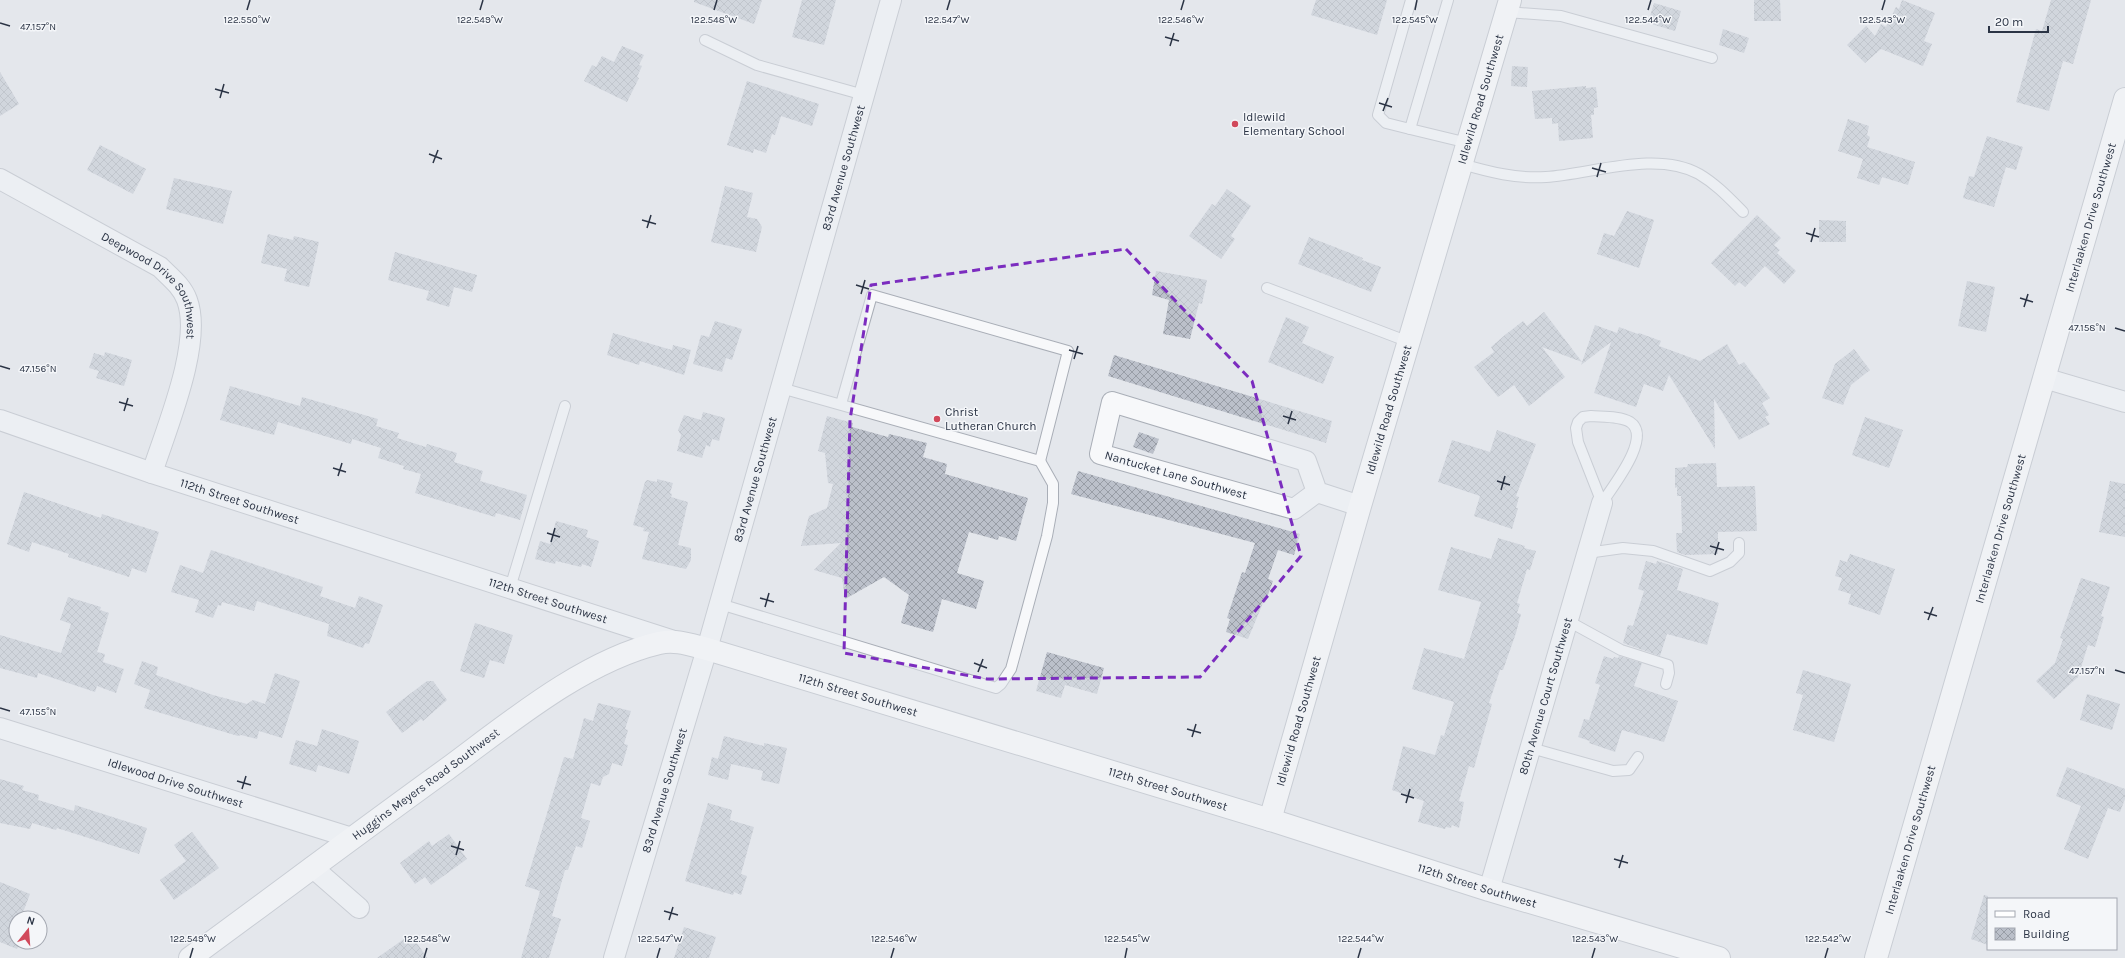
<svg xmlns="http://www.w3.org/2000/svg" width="2125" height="958" viewBox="0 0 2125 958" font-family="Karla,sans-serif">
<defs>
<pattern id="building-cross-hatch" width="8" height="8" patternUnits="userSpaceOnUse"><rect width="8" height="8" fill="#bbc0ca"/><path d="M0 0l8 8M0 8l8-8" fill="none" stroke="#989da6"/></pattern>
</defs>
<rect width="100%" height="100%" fill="#e4e7ec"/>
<!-- building -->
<g fill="url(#building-cross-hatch)">
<path d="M694,0h68l-8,24 -60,-22z"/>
<path d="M802,0h34l-12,45 -32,-8z"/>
<path d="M1316,0h71l-10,35 -66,-20z"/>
<path d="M1754,0h26l1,21h-27z"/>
<path d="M1902,0l33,13 -11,28 8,3 -9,22 -42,-17 -16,14 -18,-18 19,-19 9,10 6,-12 5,3 10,-20 3,2z"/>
<path d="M2051,0h40l-18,64 -10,-3 -14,50 -33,-9 20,-73 6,2z"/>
<path d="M1654,3l27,8 -6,20 -27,-8z"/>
<path d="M1723,29l26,9 -5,15 -25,-8z"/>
<path d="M622,46l22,9 -5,10 3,1 -5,11 2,1 -12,24 -43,-21 8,-16 4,2 6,-11 12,6z"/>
<path d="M1512,66l16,1 -1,20 -16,-1z"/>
<path d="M0,72l19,32 -19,12z"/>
<path d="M747,81l72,23 -7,22 -31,-10 -6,19 -3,-1 -6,19 -12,-4 -1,4 -26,-8z"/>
<path d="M1586,86v2l10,-1 2,20 -4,1v7h-3l2,23 -34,3 -1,-18 -6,1v-6l-17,1 -3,-28z"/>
<path d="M1848,119l21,7 -2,9 3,2 -3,10 48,15 -7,23 -26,-8 -3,8 -22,-7 6,-19 -25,-8z"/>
<path d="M1987,136l36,11 -7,23 -10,-3 -12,40 -31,-9 6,-22 5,1z"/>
<path d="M100,145l46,24 -13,25 -46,-24z"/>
<path d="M174,178l58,13 -9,33 -57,-15z"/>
<path d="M725,186l28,7 -6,24 10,2 5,8 -6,25 -45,-10z"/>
<path d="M1227,189l24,17 -20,30 4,3 -14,20 -32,-23 23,-32 3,2z"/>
<path d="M1627,211l27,9 -15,48 -42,-14 7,-21 10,3z"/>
<path d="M1757,215l24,23 -7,7 6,5 -3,3 19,18 -12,13 -19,-18 -20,21 -6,-5 -4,4 -24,-23z"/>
<path d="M1819,220l27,1v21h-27z"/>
<path d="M268,234l25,6 1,-4 25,6 -10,45 -25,-6 3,-12 -26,-6z"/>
<path d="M1309,237l54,21 -1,2 19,7 -10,25 -73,-28z"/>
<path d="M395,252l82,23 -5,17 -18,-5 -5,20 -23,-7 3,-9 -41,-11z"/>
<path d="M1156,271l51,9 -5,24 -3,-1 -9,36 -27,-5 6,-34 -17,-5z"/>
<path d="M1967,281l28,6 -9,45 -28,-6z"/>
<path d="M1544,312l38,50 -40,-15 23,30 -36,29 -15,-21 -16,12 -24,-30 20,-15 -3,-5 14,-12 18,-14 4,5z"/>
<path d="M1286,317l23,10 -7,16 32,14 -11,27 -55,-22z"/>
<path d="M715,321l27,8 -10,31 -6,-2 -4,14 -29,-8 8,-29 8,2z"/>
<path d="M1595,325l22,8 2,-6 19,7 1,-1 22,8 -2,5 41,15 27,-17 12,21 5,-3 26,36 -8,5 7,12 -4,2 5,7 -31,16 -25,-41 1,50 -46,-74 -6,16 -19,-7 -8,23 -42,-14 17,-51 -30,23z"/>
<path d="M613,333l59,17 1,-5 18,5 -7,25 -44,-14 -1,4 -32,-10z"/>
<path d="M1854,349l16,21 -19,15 -8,20 -21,-7 13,-34z"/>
<path d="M105,352l27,8 -8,26 -28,-8 3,-7 -10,-3 5,-15 10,3z"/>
<path d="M1114,355l218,66 -6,22 -218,-67z"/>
<path d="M230,386l70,20 2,-9 76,22 -2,7 23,7 -2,5 29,9 1,-3 30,9 -3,9 29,9 -3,10 47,14 -7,25 -24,-7 -1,4 -80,-24 6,-19 -18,-5 1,-3 -26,-8 3,-10 -29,-9 -1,5 -73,-22 -4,13 -54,-15z"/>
<path d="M703,412l22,6 -6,23 -7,-2 -2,8 -4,-2 -4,13 -25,-7 4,-16 -3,-5 6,-15 17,5z"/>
<path d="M827,416l26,7 -1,4 36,10 1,-3 38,9 -4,14 24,7 -2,10 83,24 -12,43 -17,-5 -1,4 -29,-8 -12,41 27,8 -8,28 -34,-10 -9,33 -32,-9 8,-28 -25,-18 -39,22 -3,-21 -28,-8 27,-27 -40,3 8,-30 18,-8 6,-24 -5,-1 -3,-30 -7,-2z"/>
<path d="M1865,417l38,13 -14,38 -37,-13z"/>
<path d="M1497,430l39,14 -20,52 3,1 -3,11h2l-6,21 -38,-13 6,-20 -42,-14 14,-42 38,12z"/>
<path d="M1139,432l20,7 -6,15 -20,-7z"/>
<path d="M1716,463l1,24 38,-1 2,45 -39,1v22l-33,1 -8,-3 -1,-19h6l-1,-37h-4v-9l-2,1v-20l12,-1 1,-3z"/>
<path d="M1078,471l222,63 -6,21 -16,-5 -10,29 5,2 -8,22h-2l-15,36 -22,-7 4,-13 -3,-1 15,-46 3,1 10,-30 -184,-49z"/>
<path d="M657,479l16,4 -3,10 2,1 -1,3 17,5 -10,43 13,3v12l-5,9 -44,-10 7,-27 -6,-1 1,-3 -11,-3 12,-43 2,-2 10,2z"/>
<path d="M2110,481l15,3v53l-26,-5z"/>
<path d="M24,492l77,26 1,-4 57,18 -13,41 -14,-5 -3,9 -61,-20 1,-3 -37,-12 -3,10 -22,-8z"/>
<path d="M556,521l32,9 -2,7 13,4 -8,26 -9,-3 -1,3 -25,-6 -1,3 -20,-5 5,-18 10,3z"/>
<path d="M1498,538l27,8 -1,2 12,3 -6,19 -3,-1 -10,34 3,1 -3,9 4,1 -5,19 -13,37h-3l-11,33 3,1 -18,64 -5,-2 -10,35 5,1 -5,26 -7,-3 -1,3 -5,-1 -1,2 -27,-7 6,-21 -32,-11 11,-44 32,9 6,-20 3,1 10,-34 -42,-13 12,-41 40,11 17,-57 -43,-12 13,-43 40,12z"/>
<path d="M211,550l112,37 -3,9 35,12 4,-12 24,9 -14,39 -4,-1 -2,5 -36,-12 2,-12 -72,-23 -3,10 -32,-9 -1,4 -3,-1 -5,13 -18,-6 4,-12 -28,-8 9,-27 23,8z"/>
<path d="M1850,554l45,15 -15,46 -32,-11 3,-10 -13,-4 4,-12 -7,-2 5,-16 7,2z"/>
<path d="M1646,561l10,3 1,-3 26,8 -6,21 42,13 -12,42 -40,-11 -7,22 -37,-13 5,-18 5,1 11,-35 -6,-2z"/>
<path d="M2081,578l29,9 -9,29 3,1 -9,30 -7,-2 -10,32 -24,22 -18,-18 19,-18 8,-24 -3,-1z"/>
<path d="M68,597l33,10 -1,3 9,3 -12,39 8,2 -2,8 21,7 -8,24 -19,-7 -2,6 -57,-19 -1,5 -37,-10v-33l61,18 10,-29 -11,-4z"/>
<path d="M475,623l38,12 -9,29 -14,-4 -6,18 -24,-7z"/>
<path d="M1047,652l57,16 -7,26 -32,-9 -4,13 -25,-7z"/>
<path d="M1604,656l9,3 1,-2 4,1 1,-2 23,7 -8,23 44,15 -14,41 -42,-12 -7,22 -26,-9 1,-2 -12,-4 6,-18 5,1 11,-35 -5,-2z"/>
<path d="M142,661l16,6 -2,8 57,20 34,9 6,-4 12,4 10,-31 25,8 -18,57 -23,-7 -2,8 -16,-4 -3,1 -94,-28 6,-18 -16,-6z"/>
<path d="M1803,670l48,14 -17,58 -41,-12 10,-35 -7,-2z"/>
<path d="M427,681h6l14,19 -24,21 -2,-2 -19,14 -16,-21z"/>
<path d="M2087,694l33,10 -8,26 -32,-10z"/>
<path d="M598,703l33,8 -6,18 3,1 -4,14 4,1 -6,21 -10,-3 -3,11 -6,3 -3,9 -9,-3 -10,35 9,3 -8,27 -6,-2 -8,24h-3l-13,46 9,3 -12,39h-28l19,-67 -15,-5 39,-129 9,2 11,-41 9,3z"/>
<path d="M322,729l37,12 -10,33 -31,-9 -2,7 -27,-8 7,-24 21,6z"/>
<path d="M724,736l40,10v-3l23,5 -8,36 -18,-4 2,-9 -32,-7 -3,16 -20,-5 4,-18 6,2z"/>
<path d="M2067,767l58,22v10l-5,13 -12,-4 -20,51 -24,-10 17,-43 -25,-10z"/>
<path d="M0,779l24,7 -2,4 17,5 -1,5 36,11 1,-6 72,23 -8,26 -82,-26 -1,2 -24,-7 -2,6 -30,-6z"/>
<path d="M708,803l24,7 -2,10 24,7 -13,47 6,2 -6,19 -7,-3 -1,3 -48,-14z"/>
<path d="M192,832l27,36 -45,32 -14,-20 26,-19 -12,-16z"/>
<path d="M449,834l18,25 -36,26 -6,-8 -10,7 -15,-21 29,-22 3,5z"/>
<path d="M0,882l30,12 -8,21 8,3h-14v24h4l-3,7 -17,-7z"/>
<path d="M1984,895l4,1v49l-17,-6z"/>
<path d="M684,927l32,10 -7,21h-35z"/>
<path d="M411,934l16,24h-50z"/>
</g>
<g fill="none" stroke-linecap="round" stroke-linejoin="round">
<!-- lane casing -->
<g stroke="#a9aeb7" stroke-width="12">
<g id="lane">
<path d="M1448,0l-38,129 58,14"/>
<path d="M1507,12l54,4 151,42"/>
<path d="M705,40l52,25 107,30"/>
<path d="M1410,129l-24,-6 -8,-8 33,-115"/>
<path d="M1462,164c27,8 55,15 84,13 46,-3 110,-27 153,-3 17,10 30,24 44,38"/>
<path d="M1267,288l142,54"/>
<path d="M781,388l259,73 28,-110 -196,-56 -31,109"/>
<path d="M1591,416c11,1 29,0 39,6 23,15 -18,65 -28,81l-24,-61 -2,-14 2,-6 5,-5z"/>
<path d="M1587,553l36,-5 30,3 57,20 20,-9 9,-9v-10"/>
<path d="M510,588l55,-182"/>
<path d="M720,604l276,84 5,-4 10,-15 36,-133 6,-33v-19l-13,-23"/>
<path d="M1568,621l53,29 47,15 1,8 -3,11"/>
<path d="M1531,748l82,23 16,-1 9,-13"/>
</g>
</g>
<!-- street casing -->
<g stroke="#a9aeb7" stroke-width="22">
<g id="street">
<path id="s1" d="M0,179l160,88c10,10 22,19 27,33 16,43 -21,129 -35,173"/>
<path d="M2044,378l81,24"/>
<path id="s2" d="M0,420l152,53 525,169"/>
<path d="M1317,492l-23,17 -194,-55 12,-52 194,59 11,31 43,14"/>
<path id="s3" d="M0,728l352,110"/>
<path d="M312,867l47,41"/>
<path id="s4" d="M1489,890l113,-387"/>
<path id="s5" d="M614,958l93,-309 184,-649"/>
</g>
</g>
<!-- secondary casing -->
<g stroke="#a9aeb7" stroke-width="24">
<g id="secondary">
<path id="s6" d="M1270,820l90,-314 150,-506"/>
<path id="s7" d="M190,958c86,-63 171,-127 257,-189 61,-45 136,-108 212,-126 16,-4 32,2 48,6l570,173 212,68 230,68"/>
<path id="s8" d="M1876,958l249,-859"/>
</g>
</g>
<!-- lane -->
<use href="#lane" stroke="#f7f8fa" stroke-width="10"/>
<!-- street -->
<use href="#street" stroke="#f7f8fa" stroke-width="20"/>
<!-- secondary -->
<use href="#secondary" stroke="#fff" stroke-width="22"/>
</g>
<!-- marked area -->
<path d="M0 0H2125V958H0ZM1126,249l126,132 49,175 -101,121 -213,2 -143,-26 6,-233 21,-135z" fill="#e4e7ec" fill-opacity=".55" fill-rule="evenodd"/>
<path fill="none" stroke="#7b2cbf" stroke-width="3" stroke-dasharray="8 5" stroke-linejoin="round" d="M1126,249l126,132 49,175 -101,121 -213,2 -143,-26 6,-233 21,-135z"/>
<!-- ticks -->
<path fill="none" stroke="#2b3445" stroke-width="1.5" d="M247,10l3,-10M480,10l3,-10M714,10l3,-10M947,10l3,-10M1181,10l3,-10M1415,10l2,-10M1648,10l3,-10M1882,10l3,-10M0,23l10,3M1165,37l14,4M1170,46l4,-13M215,89l14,4M220,98l4,-14M1379,103l13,4M1383,111l5,-13M429,154l13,5M433,163l5,-13M1592,168l14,4M1597,177l4,-14M642,220l14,4M647,228l4,-13M1806,233l13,4M1811,242l4,-14M856,285l13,4M861,294l4,-14M2020,298l13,4M2024,307l4,-13M2115,328l10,3M1069,350l14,4M1074,359l4,-13M0,366l10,3M119,402l14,4M124,411l4,-13M1283,416l13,4M1288,424l4,-13M333,468l13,4M338,476l4,-13M1497,481l13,4M1501,490l4,-14M547,533l13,4M551,542l4,-14M1710,546l14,4M1715,555l4,-13M760,598l14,4M765,607l4,-14M1924,612l13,4M1928,620l5,-13M974,663l13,5M2115,670l10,3M978,672l5,-13M0,708l10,3M1187,729l14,4M1192,737l4,-13M237,781l14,4M242,789l4,-13M1401,794l13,4M1406,803l4,-14M451,846l13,4M456,855l4,-14M1614,859l14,4M1619,868l4,-13M664,911l14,4M669,920l4,-13M190,958l3,-10M424,958l3,-10M657,958l3,-10M891,958l3,-10M1125,958l2,-10M1358,958l3,-10M1592,958l3,-10M1825,958l3,-10"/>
<!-- markers -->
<g fill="#d1495b" stroke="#f4f6f9" stroke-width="1.5">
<circle cx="1235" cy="124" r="4"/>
<circle cx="937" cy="419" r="4"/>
</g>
<g text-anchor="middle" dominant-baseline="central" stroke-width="3" stroke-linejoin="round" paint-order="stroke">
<!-- street labels -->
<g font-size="12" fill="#2b3445" stroke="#f4f6f9">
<text stroke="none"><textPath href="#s6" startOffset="751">Idlewild Road Southwest</textPath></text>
<text stroke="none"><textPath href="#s5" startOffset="823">83rd Avenue Southwest</textPath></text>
<text stroke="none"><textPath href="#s8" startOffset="771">Interlaaken Drive Southwest</textPath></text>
<text stroke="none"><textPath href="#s1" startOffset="191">Deepwood Drive Southwest</textPath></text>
<text stroke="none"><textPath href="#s6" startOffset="427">Idlewild Road Southwest</textPath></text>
<text transform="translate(1176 475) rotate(16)">Nantucket Lane Southwest</text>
<text stroke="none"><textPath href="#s5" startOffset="499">83rd Avenue Southwest</textPath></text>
<text stroke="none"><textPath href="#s2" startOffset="253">112th Street Southwest</textPath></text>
<text stroke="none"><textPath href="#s8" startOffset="447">Interlaaken Drive Southwest</textPath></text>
<text stroke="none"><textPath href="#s2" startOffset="577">112th Street Southwest</textPath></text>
<text stroke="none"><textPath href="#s7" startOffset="774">112th Street Southwest</textPath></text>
<text stroke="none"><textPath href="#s4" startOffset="202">80th Avenue Court Southwest</textPath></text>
<text stroke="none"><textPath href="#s6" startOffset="103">Idlewild Road Southwest</textPath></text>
<text stroke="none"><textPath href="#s3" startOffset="184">Idlewood Drive Southwest</textPath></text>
<text stroke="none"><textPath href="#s7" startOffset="293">Huggins Meyers Road Southwest</textPath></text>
<text stroke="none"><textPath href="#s7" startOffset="1098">112th Street Southwest</textPath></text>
<text stroke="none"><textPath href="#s5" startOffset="175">83rd Avenue Southwest</textPath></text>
<text stroke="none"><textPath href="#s8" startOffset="123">Interlaaken Drive Southwest</textPath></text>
<text stroke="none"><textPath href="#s7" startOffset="1422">112th Street Southwest</textPath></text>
</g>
<!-- poi labels -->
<g font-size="12" fill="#2b3445" stroke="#f4f6f9" text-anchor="start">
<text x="1243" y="117">Idlewild<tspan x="1243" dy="14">Elementary School</tspan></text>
<text x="945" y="412">Christ<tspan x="945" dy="14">Lutheran Church</tspan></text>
</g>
</g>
<g font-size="10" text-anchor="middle" fill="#2b3445" stroke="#f4f6f9" stroke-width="3" stroke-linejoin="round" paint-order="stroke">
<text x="247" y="23">122.550°W</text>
<text x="480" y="23">122.549°W</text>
<text x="714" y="23">122.548°W</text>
<text x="947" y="23">122.547°W</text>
<text x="1181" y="23">122.546°W</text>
<text x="1415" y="23">122.545°W</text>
<text x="1648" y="23">122.544°W</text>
<text x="1882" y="23">122.543°W</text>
<text x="38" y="30">47.157°N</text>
<text x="2087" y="331">47.158°N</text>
<text x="38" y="372">47.156°N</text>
<text x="2087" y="674">47.157°N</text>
<text x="38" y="715">47.155°N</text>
<text x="193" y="942">122.549°W</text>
<text x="427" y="942">122.548°W</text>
<text x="660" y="942">122.547°W</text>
<text x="894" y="942">122.546°W</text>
<text x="1127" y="942">122.545°W</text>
<text x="1361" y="942">122.544°W</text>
<text x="1595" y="942">122.543°W</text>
<text x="1828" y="942">122.542°W</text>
</g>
<!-- legend -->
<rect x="1987" y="898" width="130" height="52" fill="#f4f6f9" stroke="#a4a8b1"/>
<rect x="1995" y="911" width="20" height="6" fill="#ffffff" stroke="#a4a8b1"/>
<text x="2023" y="918" font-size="12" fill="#2b3445">Road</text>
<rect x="1995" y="928" width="20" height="12" fill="url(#building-cross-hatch)" stroke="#a4a8b1"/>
<text x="2023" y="938" font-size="12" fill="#2b3445">Building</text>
<!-- north arrow -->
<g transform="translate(28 930) rotate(17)"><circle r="19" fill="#f4f6f9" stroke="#a4a8b1"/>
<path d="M0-3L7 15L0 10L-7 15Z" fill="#d1495b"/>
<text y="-6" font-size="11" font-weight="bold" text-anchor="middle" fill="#2b3445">N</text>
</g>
<!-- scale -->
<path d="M1989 26v6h59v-6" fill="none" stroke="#2b3445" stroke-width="2"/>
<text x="1995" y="26" font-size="12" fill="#2b3445" stroke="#f4f6f9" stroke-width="3" paint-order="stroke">20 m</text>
</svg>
